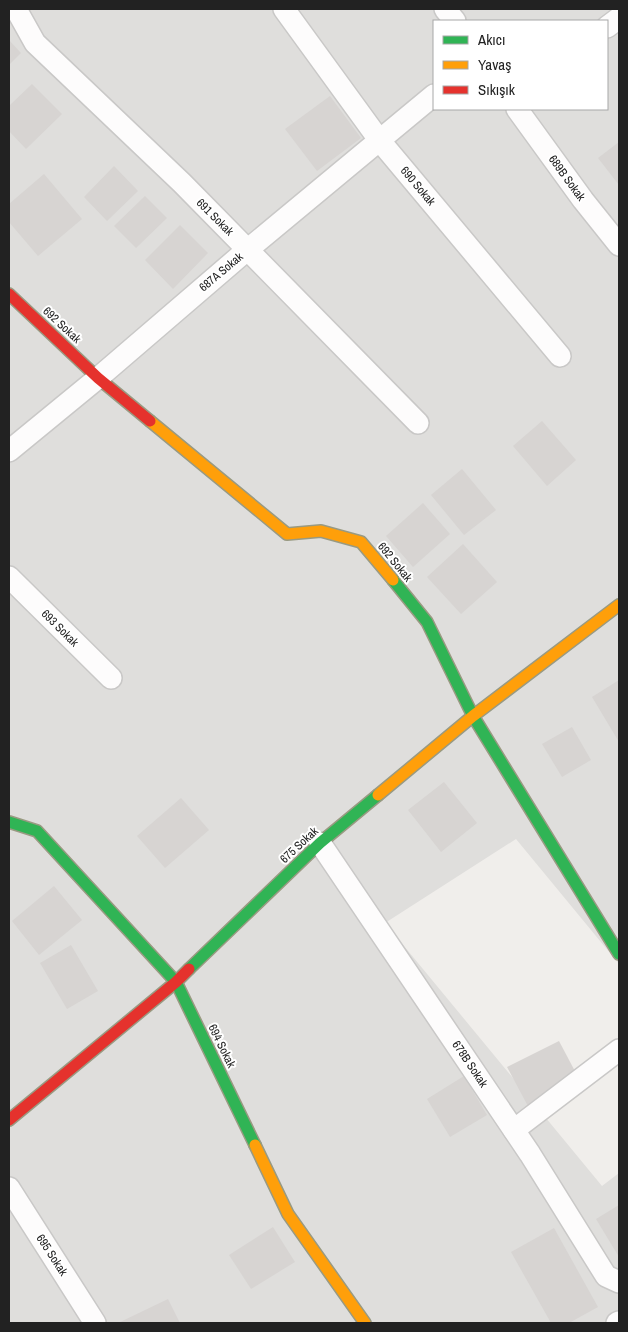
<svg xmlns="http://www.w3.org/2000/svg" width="628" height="1332" viewBox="0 0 628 1332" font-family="'Archivo Narrow',sans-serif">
<rect width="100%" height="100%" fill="#f0eeeb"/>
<!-- residential -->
<path fill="#dfdedc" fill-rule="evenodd" d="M9,9h610v955l-103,-125 -131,84 217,263 17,-13v150h-610zM434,21h173v88h-173z"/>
<!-- building -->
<g fill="#d7d4d2">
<path d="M9,40l12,13 -12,12z"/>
<path d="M32,84l30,30 -36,35 -17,-18v-25z"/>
<path d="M330,96l31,42 -44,33 -32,-42z"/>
<path d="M619,142v43l-21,-27z"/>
<path d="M114,166l24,25 -31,30 -23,-24z"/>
<path d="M44,174l38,45 -44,37 -29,-34v-18z"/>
<path d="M145,196l22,22 -31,30 -22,-22z"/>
<path d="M180,225l28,28 -35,36 -28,-29z"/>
<path d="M542,421l34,39 -29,26 -34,-40z"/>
<path d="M462,469l34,41 -32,25 -33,-40z"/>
<path d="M423,503l27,31 -37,33 -27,-31z"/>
<path d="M463,544l34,38 -36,32 -34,-37z"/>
<path d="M619,680v62l-27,-45z"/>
<path d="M572,727l19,33 -29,17 -20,-33z"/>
<path d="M444,782l33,41 -36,29 -33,-42z"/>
<path d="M181,798l28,32 -44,38 -28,-32z"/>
<path d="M54,886l28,34 -43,35 -27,-34z"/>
<path d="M71,945l27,46 -31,18 -27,-46z"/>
<path d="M559,1041l18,34 -47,35 -23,-43z"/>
<path d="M464,1076l23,39 -37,22 -23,-38z"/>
<path d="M619,1205v52l-23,-38z"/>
<path d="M273,1227l22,35 -44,27 -22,-34z"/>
<path d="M554,1228l44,79 -29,16h-18l-40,-71z"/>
<path d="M168,1299l12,24h-62z"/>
</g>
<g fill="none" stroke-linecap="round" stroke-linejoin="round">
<!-- street casing -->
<g stroke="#c9c8c7" stroke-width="24">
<g id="street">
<path d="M16,9l19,34 147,140 236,240"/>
<path d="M284,9l96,132 180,215"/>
<path d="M445,9l10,12"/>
<path d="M607,27l12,-9"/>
<path d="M517,109l66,91 36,45"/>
<path d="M9,451l89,-73 142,-122 194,-161"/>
<path d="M9,577l102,101"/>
<path d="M320,843l210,311 76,122 13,6"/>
<path d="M514,1130l105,-80"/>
<path d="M9,1188l86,135"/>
<path d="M617,1323l2,-1"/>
</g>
</g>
<!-- fast casing -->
<g stroke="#999a82" stroke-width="14">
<g id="fast">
<path d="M393,580l34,42 46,94 146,238"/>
<path d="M9,822l28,9 139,151 79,163"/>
<path d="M189,969l131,-126 58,-48"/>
</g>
</g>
<!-- slow casing -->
<g stroke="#999a82" stroke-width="14">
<g id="slow">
<path d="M150,421l137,113 34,-3 40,11 32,38"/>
<path d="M378,795l95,-79 146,-111"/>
<path d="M255,1145l33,69 77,109"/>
</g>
</g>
<!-- jam casing -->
<g stroke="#999a82" stroke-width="14">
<g id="jam">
<path d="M9,294l89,84 52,43"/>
<path d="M9,1120l167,-138 13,-13"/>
</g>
</g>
<!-- street -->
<use href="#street" stroke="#fdfcfc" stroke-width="21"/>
<!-- fast -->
<use href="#fast" stroke="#30b455" stroke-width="11"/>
<!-- slow -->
<use href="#slow" stroke="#ff9f0a" stroke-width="11"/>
<!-- jam -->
<use href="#jam" stroke="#e5322d" stroke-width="11"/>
</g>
<g text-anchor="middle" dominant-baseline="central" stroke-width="4" stroke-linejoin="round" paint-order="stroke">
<!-- street labels -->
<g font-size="12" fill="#222" stroke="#fff">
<text transform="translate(567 178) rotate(54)">689B Sokak</text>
<text transform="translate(418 186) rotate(50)">690 Sokak</text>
<text transform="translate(215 217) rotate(45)">691 Sokak</text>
<text transform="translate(221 272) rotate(-40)">687A Sokak</text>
<text transform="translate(62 325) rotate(43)">692 Sokak</text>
<text transform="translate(395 562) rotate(51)">692 Sokak</text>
<text transform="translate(60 628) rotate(45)">693 Sokak</text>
<text transform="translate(299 845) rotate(-43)">675 Sokak</text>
<text transform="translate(222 1046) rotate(64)">694 Sokak</text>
<text transform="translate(470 1064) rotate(56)">678B Sokak</text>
<text transform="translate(52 1255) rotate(57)">695 Sokak</text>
</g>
</g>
<!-- border -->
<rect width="628" height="1332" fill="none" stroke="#222222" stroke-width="20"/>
<!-- legend -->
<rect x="433" y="20" width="175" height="90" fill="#ffffff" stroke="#a7a7a7"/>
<rect x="443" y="36" width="25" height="8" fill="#30b455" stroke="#a7a7a7"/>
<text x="478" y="45" font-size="15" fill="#222222">Akıcı</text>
<rect x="443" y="61" width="25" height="8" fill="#ff9f0a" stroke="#a7a7a7"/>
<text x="478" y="70" font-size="15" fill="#222222">Yavaş</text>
<rect x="443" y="86" width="25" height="8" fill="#e5322d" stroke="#a7a7a7"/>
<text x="478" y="95" font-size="15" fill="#222222">Sıkışık</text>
</svg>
